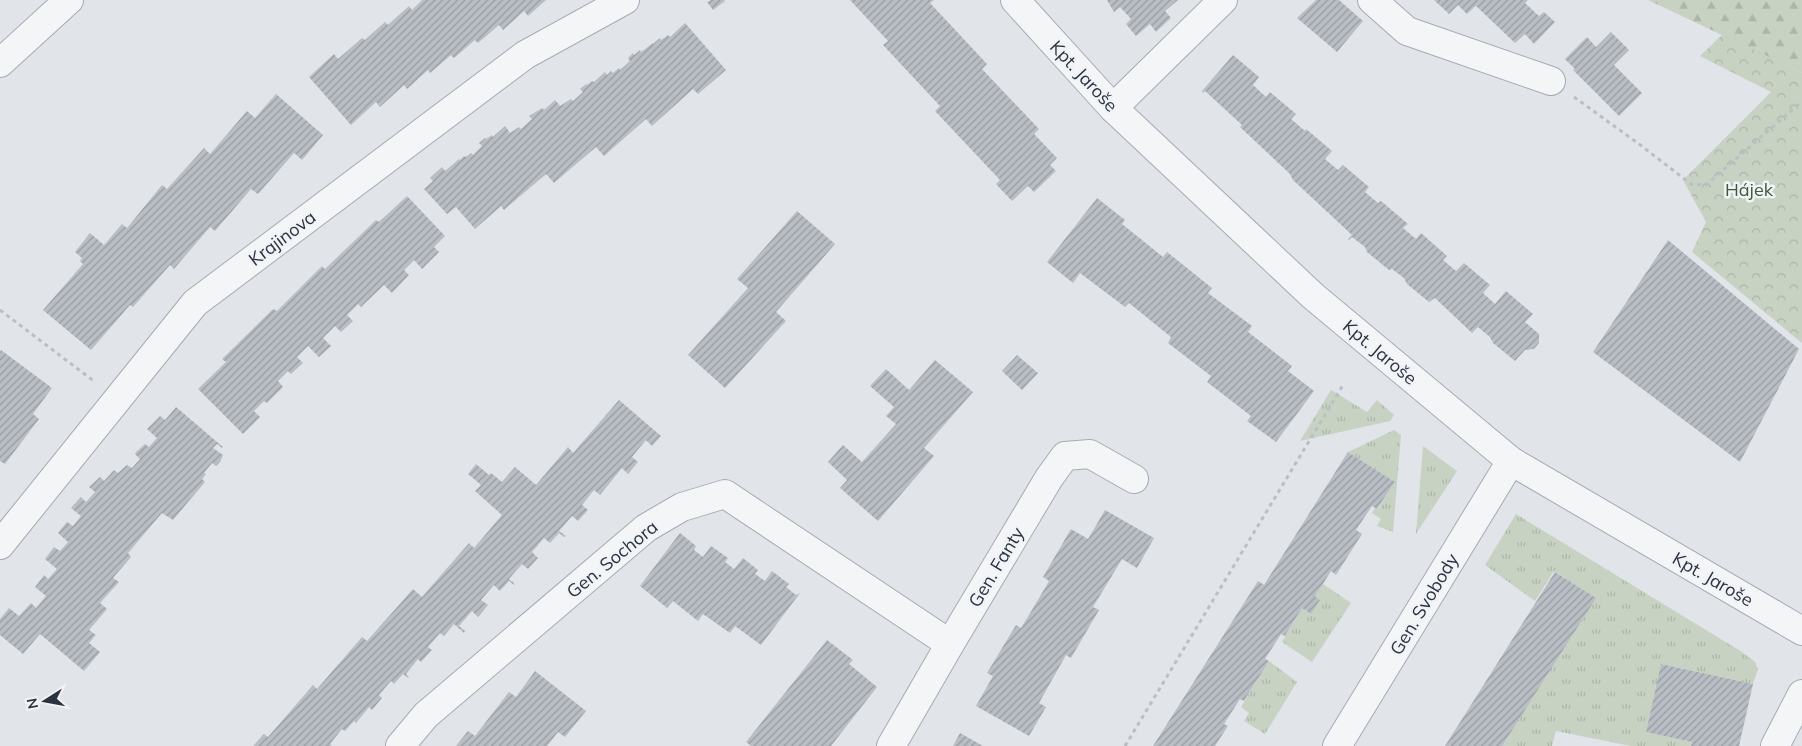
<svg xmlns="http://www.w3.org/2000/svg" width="1802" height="746" viewBox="0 0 1802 746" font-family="Mulish,sans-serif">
<defs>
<pattern id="grass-tufts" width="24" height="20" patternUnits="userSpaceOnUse" patternTransform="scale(1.25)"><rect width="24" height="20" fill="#c7d2c3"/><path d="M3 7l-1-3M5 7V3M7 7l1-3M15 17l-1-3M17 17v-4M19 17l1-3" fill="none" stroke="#abb5a9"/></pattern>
<pattern id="forest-firs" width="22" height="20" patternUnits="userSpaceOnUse" patternTransform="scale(1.25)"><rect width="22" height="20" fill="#c7d2c3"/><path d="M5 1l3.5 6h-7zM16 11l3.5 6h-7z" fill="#abb5a9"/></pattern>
<pattern id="park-crowns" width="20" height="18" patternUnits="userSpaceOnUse" patternTransform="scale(1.25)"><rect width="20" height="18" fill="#c7d2c3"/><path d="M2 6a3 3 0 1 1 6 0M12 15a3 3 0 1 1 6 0" fill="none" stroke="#abb5a9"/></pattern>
<pattern id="building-hatch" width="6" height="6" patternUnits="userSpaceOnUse" patternTransform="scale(1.25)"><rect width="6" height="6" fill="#b9bec5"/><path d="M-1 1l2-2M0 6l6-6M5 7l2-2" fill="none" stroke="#979ba1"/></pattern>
</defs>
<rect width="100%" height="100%" fill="#e1e4e9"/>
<!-- grass -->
<g fill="url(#grass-tufts)">
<path d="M1331,390l36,22 10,-12 17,15 -4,6 -90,20z"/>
<path d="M1394,430l7,5 -8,97 -16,-6 4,-7 -9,-6 3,-5 3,1 17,-27 -47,-30z"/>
<path d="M1423,446l34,25 -41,63z"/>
<path d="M1516,514l226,138 13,10 3,7 -5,15 -92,-20 -15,68 46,10 -1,4h-60l-75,-15 -4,15h-51l93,-149 -40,-26 -19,30 -50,-36z"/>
<path d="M1323,584l28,19 -39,59 -30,-20 20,-34 9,6 9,-14 -5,-4z"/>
<path d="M1269,661l28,21 -32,52 -21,-13 5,-8 -8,-6z"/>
</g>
<!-- forest -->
<path fill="url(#forest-firs)" d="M1648,0h154v73z"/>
<!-- park -->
<path fill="url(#park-crowns)" d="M1723,34l79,39v270l-110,-91 14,-30 -23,-42 88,-88 -71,-36z"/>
<!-- building -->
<g fill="url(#building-hatch)">
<path d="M422,0h124l-18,16 -4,-5 -21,19 -4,-5 -21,18 -3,-3 -21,18 -3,-3 -21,18 -2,-3 -21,19 -3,-4 -24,22 -4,-5 -25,23 -42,-48 25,-23 4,5 24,-21 3,2 20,-18 3,3 21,-19 3,4z"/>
<path d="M711,0h13l1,1 -12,9 -6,-8z"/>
<path d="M850,0h84l-4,3 57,61 -5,5 57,60 -5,5 23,24 -7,7 6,6 -22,21 -6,-6 -16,15 -16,-17 4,-4 -65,-69 5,-5 -57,-61 5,-4z"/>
<path d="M1107,0h71l-13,11 6,7 -15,14 -6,-8 -14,12 -10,-12 5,-5 -11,-12 -6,5z"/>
<path d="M1316,0h23l24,21 -26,31 -40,-34z"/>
<path d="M1434,0h94l-3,3 14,13 5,-4 11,10 -21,22 -9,-10 -10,9 -39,-37 4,-4 -13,12 -9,-9 -9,9z"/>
<path d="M685,23l41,47 -28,24 -5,-5 -41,37 -6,-7 -42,37 -8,-9 -42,36 -8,-9 -42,36 -3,-4 -26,23 -19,-22 -9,7 -23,-25 9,-8 -3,-3 12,-11 3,4 14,-12 1,1 4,-4 2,1 5,-4 2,2 9,-9 -3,-3 6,-5 1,1 6,-4 1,2 12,-11 5,7 9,-6 2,2 11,-10 -3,-3 13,-8 2,2 11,-10 5,6 11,-7 2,2 10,-9 -3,-3 6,-5 1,1 5,-4 2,1 11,-10 2,3 4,-4 2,2 6,-5 1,2 10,-9 -2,-3 5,-5 1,2 6,-5 1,2 12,-9v1l7,-6 1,2 7,-5 2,2z"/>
<path d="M1611,32l18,18 -15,15 28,28 -23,23 -46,-46 2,-1 -10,-10 22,-22 9,10z"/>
<path d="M1233,55l26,22 -6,8 13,12 4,-5 26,22 -5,5 14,12 1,-2 26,22 -7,8 13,11 5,-5 26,22 -4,5 13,11 3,-2 27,23 -5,4 13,11 5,-6 26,23 -4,4 13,11 8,-8 26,22 -7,8 12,11 11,-13 27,23 -8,8 14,12v9l-5,6 -9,1 -10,11 -22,-18 -3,-6 -12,-10 -6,6 -37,-35 -6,4 -22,-18 -3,-6 -12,-9 -3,1 -22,-18 -2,-5 -13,-10 -3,3 -1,-1 4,-4 -59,-55 -3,-6 -50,-47 2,-2 -37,-34 -2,2 -1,-2z"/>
<path d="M276,94l47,41 -21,25 -8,-7 -36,41 -7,-5 -36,42 -5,-4 -36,42 -4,-4 -37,42 -3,-2 -39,45 -48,-40 40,-46 -3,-3 2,-3 -7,-6 15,-19 14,12 18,-21 5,4 35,-43 5,4 37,-41 6,6 37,-43 8,7z"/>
<path d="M407,196l38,40 -11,11 5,5 -17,17 -8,-9 -10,10 5,5 -17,18 -8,-8 -23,22 -3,-3 -11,11 6,6 -12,11 -6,-6 -12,12 8,8 -12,11 -11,-11 -11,11 6,6 -12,11 -3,-3 -10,10 5,6 -16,16 -3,-2 -10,10 6,6 -17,17 -45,-45 28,-27 -4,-3 51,-50 4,2 45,-45 3,3 51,-49 3,2z"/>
<path d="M1097,198l28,22 -3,4 41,33 4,-5 45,36 -4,5 44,33 -4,6 44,34 -4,5 26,20 -38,51 -29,-21 4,-5 -44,-34 4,-6 -43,-33 3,-6 -42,-34 -4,4 -45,-34 -7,10 -26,-21z"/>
<path d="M797,211l38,33 -59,68 10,9 -61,67 -37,-33 60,-67 -11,-9z"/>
<path d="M1668,240l131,109 -59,113 -147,-110z"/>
<path d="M1,350l51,38 -19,26 6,5 -34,45 -5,-3v-109z"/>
<path d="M1017,355l21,18 -16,17 -20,-19z"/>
<path d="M935,360l38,32 -49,56 10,8 -56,65 -38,-33 7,-8 -19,-18 15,-17 19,17 34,-38 -10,-8 8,-9 -24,-21 16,-17 23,21z"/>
<path d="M619,400l42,36 -9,10 -6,-6 -14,17 6,5 -10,12 -6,-6 -22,27 -6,-5 -12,15 6,5 -10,11 -6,-5 -13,15 7,5 -2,1 -5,-4 -9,10 -6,-5 -12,14 6,6 -1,1 -9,10 -6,-5 -13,15 6,5 -1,1 -5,-4 -9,10 -6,-6 -13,15 7,5 -10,12 -6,-6 -13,15 6,5 -1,2 -10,-9 -10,12 -4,-3 -12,14 4,3 -11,12 -3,-3 -12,15 3,3 -1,1 -5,-4 -9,10 -3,-3 -12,14 3,3 -10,12 -3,-3 -13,16 -2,-2 -9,10 -3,-2 -12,15 2,2h-79l11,-12 4,3 45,-52 4,4 45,-52 5,4 46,-52 9,8 47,-54 5,5 28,-33 -27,-24 6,-6 -13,-11 8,-10 13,11 2,-2 11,9 13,-15 21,18 32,-38 5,6z"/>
<path d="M176,407l47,40 -1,1 -5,-4 -4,4 10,7 -3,7 -4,4 -4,-3 -8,10 2,1 -4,5 3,3 -32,38 -11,-7 -34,40 3,4 -18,21 6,4 -19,21 7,6 -18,21 7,5 -7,8 11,9 -16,19 -44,-37 -17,20 -23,-19v-16l9,-11 10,8 12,-13 5,5 10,-12 -11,-9 9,-12 4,4 9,-10 -12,-10 9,-12 6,4 8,-9 -10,-9 9,-11 6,4 8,-10 -10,-8 10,-11 5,5 9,-10 -6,-5 11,-10 4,4 10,-11 4,3 9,-8 5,3 8,-9 -5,-5 1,-2 9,-8 4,3 8,-9 -10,-9 13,-13 5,4z"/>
<path d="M1348,452l47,30 -18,27 -5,-3 -16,24 6,4 -26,41 -5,-4 -8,13 -8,12 5,4 -9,14 -9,-6 -17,28 -4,-2 -16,25 4,2 -25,40 -4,-2 -16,25 4,2 -13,20h-62l105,-165 6,4z"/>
<path d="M1105,510l49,28 -17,30 -15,-9 -29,48 6,3 -28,48 -5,-3 -27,48 7,4 -17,29 -53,-30 17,-30 -6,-3 29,-48 5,3 14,-23 14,-24 -6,-4 28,-48 17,10z"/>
<path d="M680,533l16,13 -2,4 9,7 8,-11 17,12 -3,4 9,7 9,-11 15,12 -3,4 10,7 7,-10 17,13 -3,3 10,8 4,-2 -39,52 -26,-19 -5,7 -27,-19 -5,7 -25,-20 -6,7 -27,-22z"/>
<path d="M1555,572l41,26 -94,148h-57z"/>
<path d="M827,640l26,20 -4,4 28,23 -46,59h-80l-5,-4z"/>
<path d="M1661,664l92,20 -14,62h-48l1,-4 -46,-10z"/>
<path d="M535,671l51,40 -21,26 -7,-5 -11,14h-91l12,-15 7,5 34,-44 7,5z"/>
<path d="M960,733l23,13h-30z"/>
</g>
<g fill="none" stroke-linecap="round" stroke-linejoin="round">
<!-- minor casing -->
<g stroke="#a6abb3" stroke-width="30">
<g id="minor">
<path d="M1015,0l98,108 200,188 198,165 291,170"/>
<path d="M1372,0l35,31 144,50"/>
<path d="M0,63l69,-63"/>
<path d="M1113,108l110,-108"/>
<path d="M0,545l195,-242 330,-248 100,-55"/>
<path d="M400,746l26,-31 220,-187 36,-21 43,-13 225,150"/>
<path d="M891,746l59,-102 99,-166 16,-22 25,-2 44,25"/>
<path d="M1337,746l174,-285"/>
<path d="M1775,746l27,-52"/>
</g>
</g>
<!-- path -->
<g stroke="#bbbfc4" stroke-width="3" stroke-dasharray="4 4" stroke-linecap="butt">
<path d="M1574,97l65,47 52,40 15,1 94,-82 2,1"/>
<path d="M0,310l95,72"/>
<path d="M1125,746l218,-361"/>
</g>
<!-- minor -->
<use href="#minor" stroke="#f4f5f7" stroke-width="28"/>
</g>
<g text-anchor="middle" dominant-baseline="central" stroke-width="5" stroke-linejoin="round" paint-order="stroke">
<!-- street labels -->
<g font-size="18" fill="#2a3340" stroke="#f1f3f6">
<text transform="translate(1084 76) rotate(47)">Kpt. Jaroše</text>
<text transform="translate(282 238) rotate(-37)">Krajinova</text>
<text transform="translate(1380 352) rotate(40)">Kpt. Jaroše</text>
<text transform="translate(612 559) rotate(-39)">Gen. Sochora</text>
<text transform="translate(996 567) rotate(-59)">Gen. Fanty</text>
<text transform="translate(1713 579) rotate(30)">Kpt. Jaroše</text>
<text transform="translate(1424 604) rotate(-59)">Gen. Svobody</text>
</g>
<!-- park labels -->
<g font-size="18" fill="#405a39" stroke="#f1f3f6">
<text x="1749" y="189">Hájek</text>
</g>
</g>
<!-- north arrow -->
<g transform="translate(45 701) rotate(259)" stroke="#f1f3f6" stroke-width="4" paint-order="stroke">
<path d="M0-4L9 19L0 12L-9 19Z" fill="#2a3340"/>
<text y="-8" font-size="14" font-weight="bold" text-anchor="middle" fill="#2a3340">N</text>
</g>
</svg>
